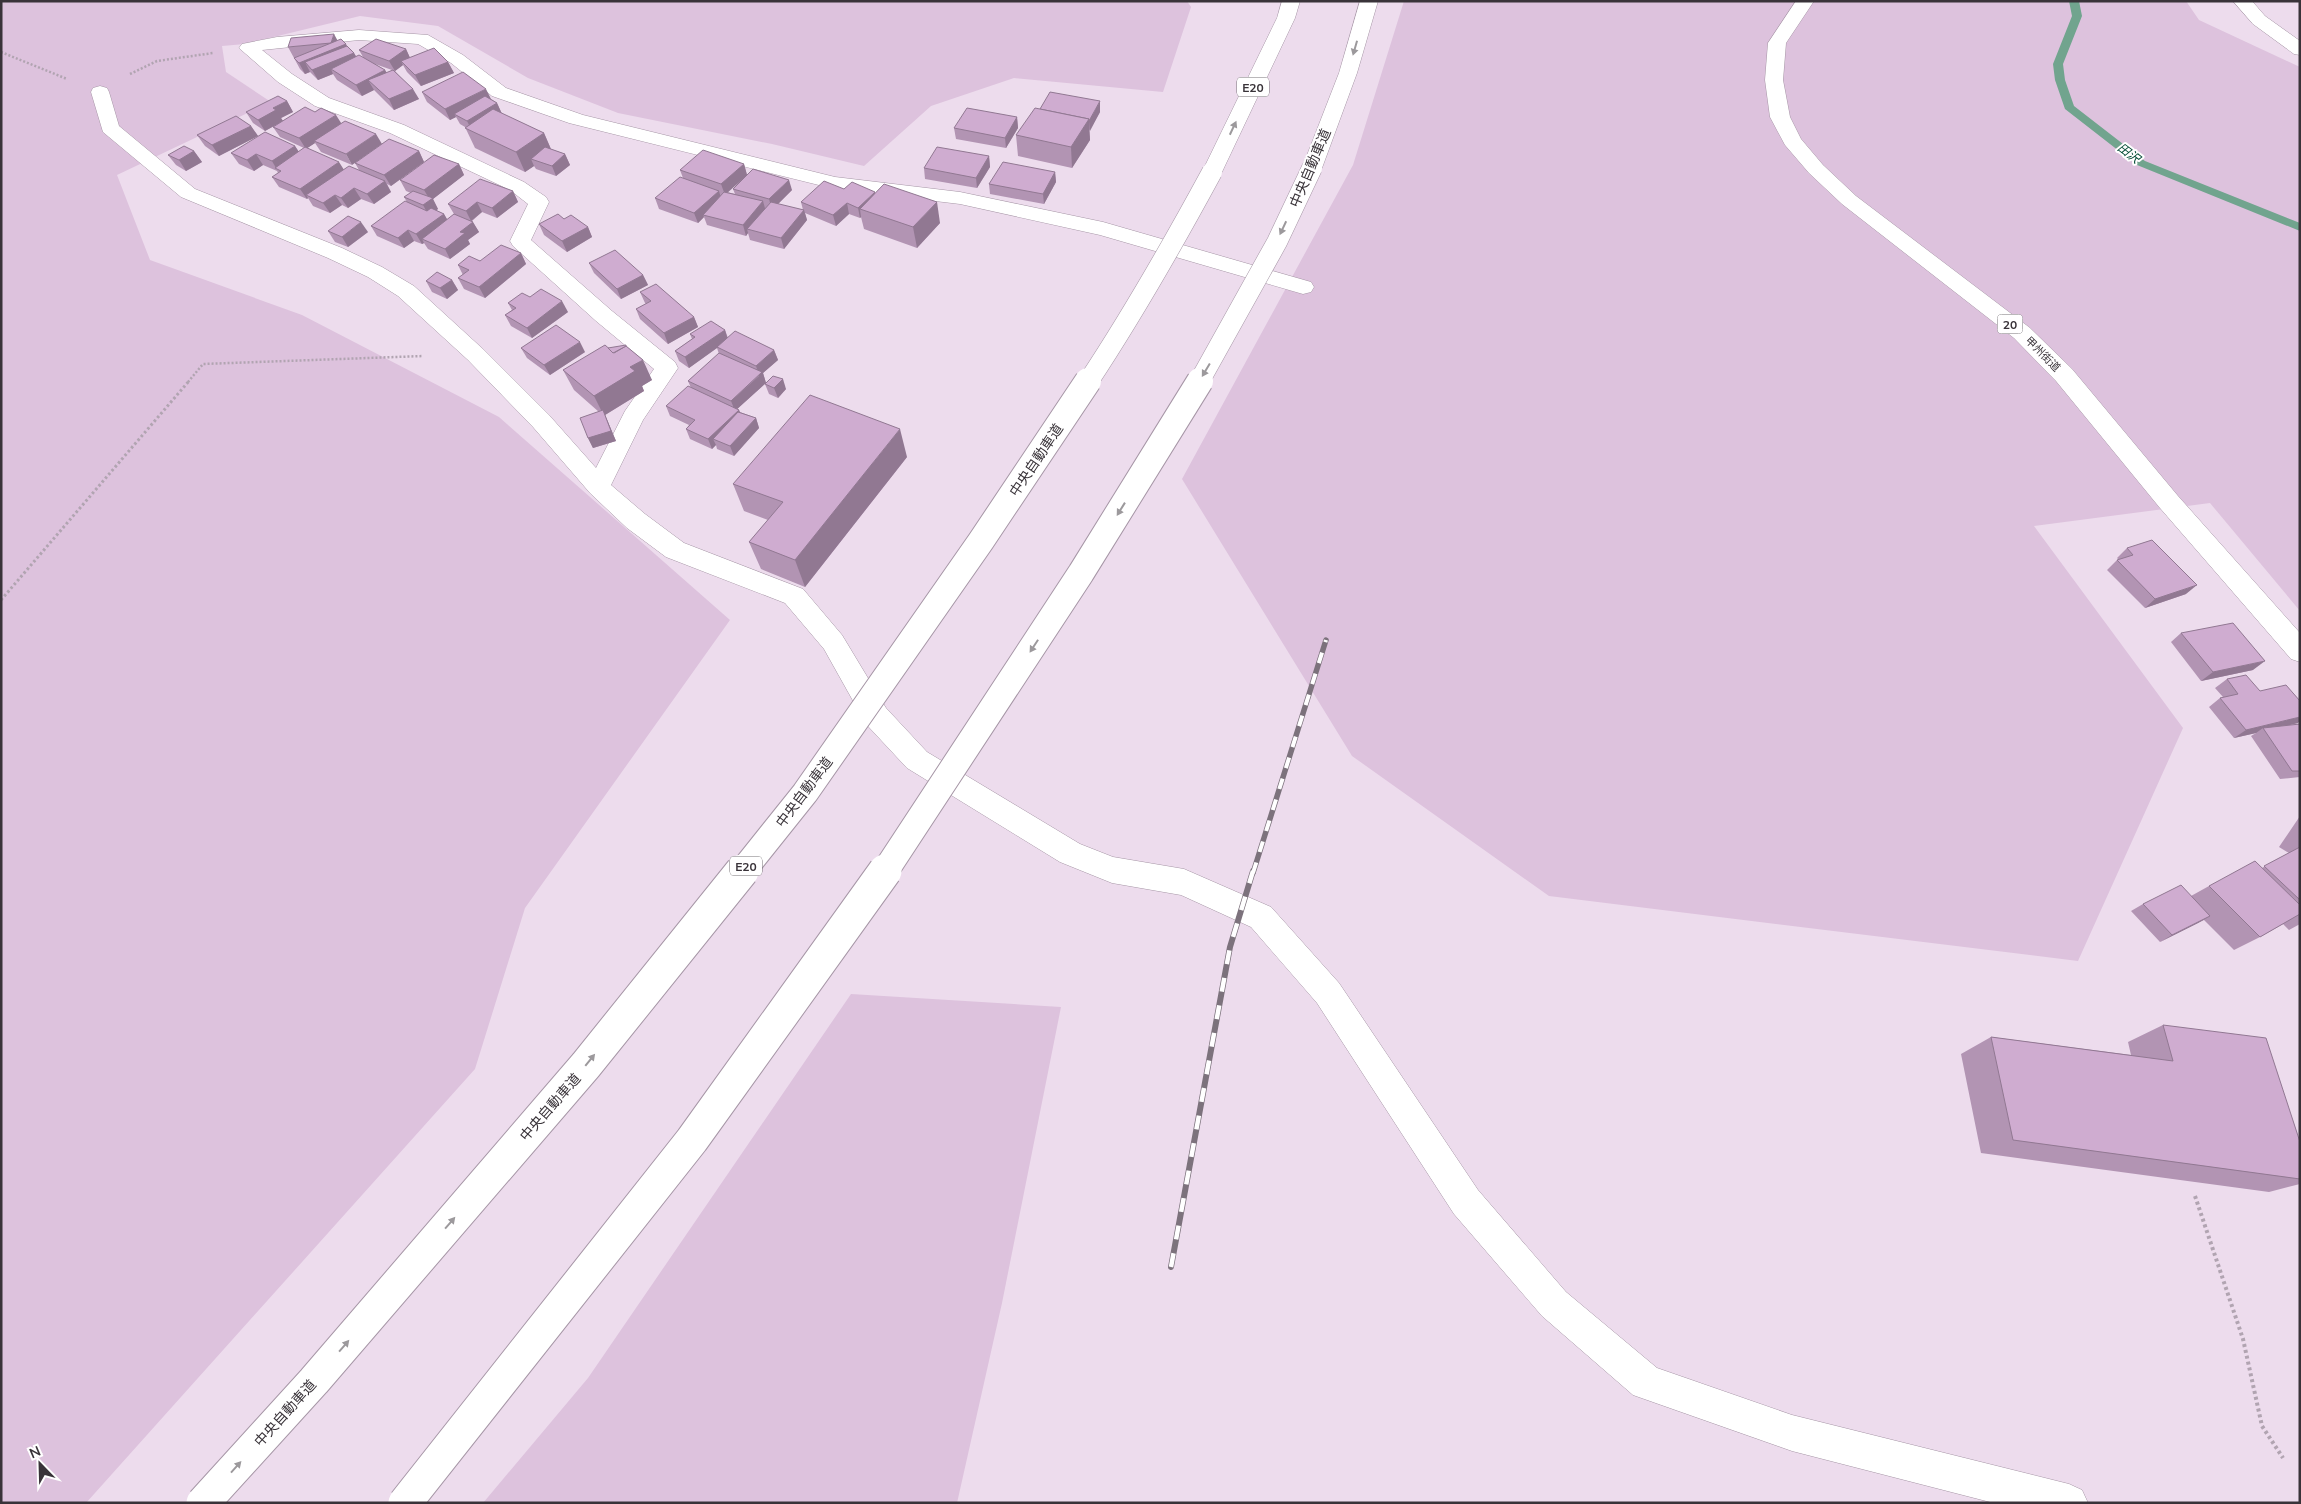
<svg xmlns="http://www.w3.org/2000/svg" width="2301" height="1504" viewBox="0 0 2301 1504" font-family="Mulish,'Noto Sans JP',sans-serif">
<rect width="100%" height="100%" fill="#eddced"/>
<!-- green -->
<g fill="#ddc2dd">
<path d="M1,1h1186l4,6 -28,85 -149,-14 -83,28 -67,60 -92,-22 -154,-31 -90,-35 -90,-52 -78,-10 -115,28 -23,2 4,26 45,30 -154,73 33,85 152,55 197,102 231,203 -205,288 -50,161 -389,434h-85z"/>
<path d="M1404,1h782l13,19 101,47v544l-90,-108 -176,23 149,202 -105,233 -529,-65 -197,-140 -170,-277 171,-314z"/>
<path d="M851,994l210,13 -59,296 -45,200h-474l105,-125z"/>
</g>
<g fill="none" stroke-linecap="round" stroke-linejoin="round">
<!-- stream -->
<path fill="#71a48e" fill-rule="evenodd" d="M2069,1h10l3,15 -19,48 2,16 9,26 71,55 155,62v8l-163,-66 -72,-56 -10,-29 -2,-16 19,-48z"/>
<!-- street casing -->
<g stroke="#a696a6" stroke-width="1">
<path id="street" d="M359,30l69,5 35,20 43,33 77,27 252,62 125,15 143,30 208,60 3,5 -3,5 -8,2 -203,-59 -140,-31 -125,-15 -266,-66 -77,-27 -41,-33 -33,-19 -59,-4 -97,10 30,24 37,24 75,27 120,57 22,15 3,5 -18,38 81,71 63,51 3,6 -35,52 -32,65 34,29 39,29 119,46 39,46 44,73 41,44 153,92 33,13 71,12 87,38 68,76 139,207 88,102 91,76 135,47 277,69 13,6 6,13h-94l-202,-52 -159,-56 -91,-79 -88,-102 -137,-211 -66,-76 -70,-32 -69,-12 -52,-21 -153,-94 -41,-44 -42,-75 -39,-46 -119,-46 -39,-29 -37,-35 -57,-66 -65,-67 -70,-64 -30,-19 -40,-19 -147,-61 -78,-65 -12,-40 2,-4 7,-2 7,2 2,4 10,34 76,63 147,59 40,19 32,19 70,64 65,65 47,53 29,-57 29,-42 -58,-48 -83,-75 -3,-5 18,-37 -18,-14 -120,-57 -75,-27 -37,-24 -39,-34 3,-4 35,-7z"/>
</g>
<!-- highway casing -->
<g stroke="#a696a6" stroke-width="1">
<g id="highway">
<path d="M1282,1h18l-5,17 -73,154 -3,4 -7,2 -7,-2 -3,-4 75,-154z"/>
<path d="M1360,1h18l-21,72 -35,95 -3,4 -7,2 -7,-2 -3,-4 37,-95z"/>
<path d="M1796,1h18l-28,42 -3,37 7,37 11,22 22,26 33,31 174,132 42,41 106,127 122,137v29l-9,-3 -131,-151 -104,-127 -42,-43 -172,-134 -33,-31 -24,-28 -15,-28 -5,-37 3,-37z"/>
<path d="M2233,1h19l13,15 35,25v14l-6,-1 -41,-30z"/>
</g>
</g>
<!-- path-far2 -->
<g stroke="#b1a4b1" stroke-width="2.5" stroke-dasharray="2 2" stroke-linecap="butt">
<path d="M1,52l66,27"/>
<path d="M130,74l27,-13 56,-8"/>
<path d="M188,382l15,-18 220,-8"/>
</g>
<!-- path-far1 -->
<path stroke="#b1a4b1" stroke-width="3" stroke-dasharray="2.5 2.5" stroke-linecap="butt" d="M1,600l188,-219"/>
<!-- path -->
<path stroke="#b1a4b1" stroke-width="4" stroke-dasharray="3 3" stroke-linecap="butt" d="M2195,1196l48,143 19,87 21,32"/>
<!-- street -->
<use href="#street" fill="#fff" fill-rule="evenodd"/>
<!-- highway -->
<use href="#highway" fill="#fff" fill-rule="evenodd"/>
<!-- rail-far1 casing -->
<g stroke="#7c727c" stroke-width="5.5">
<path id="rail-far1" d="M1253,873l73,-233"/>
</g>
<!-- rail casing -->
<g stroke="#7c727c" stroke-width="6">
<path id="rail" d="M1171,1267l59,-320 23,-76"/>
</g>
<!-- rail-far1 -->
<use href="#rail-far1" stroke="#fff" stroke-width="4" stroke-dasharray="11" stroke-linecap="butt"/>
<!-- rail -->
<use href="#rail" stroke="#fff" stroke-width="4.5" stroke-dasharray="14" stroke-linecap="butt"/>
<!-- highway-bridge-far2 casing -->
<g stroke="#a696a6" stroke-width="21" stroke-linecap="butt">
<g id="highway-bridge-far2">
<path d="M1088,382c45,-68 85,-138 124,-210"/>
<path d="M1199,382l78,-140 35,-74"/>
</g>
</g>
<!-- highway-bridge-far1 casing -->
<g stroke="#a696a6" stroke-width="28" stroke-linecap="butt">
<g id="highway-bridge-far1">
<path d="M741,873l64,-80 176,-252 107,-160"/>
<path d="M884,873l197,-300 119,-192"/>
</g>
</g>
<!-- highway-bridge casing -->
<g stroke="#a696a6" stroke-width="35" stroke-linecap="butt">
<g id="highway-bridge">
<path d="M203,1503l111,-122 272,-316 156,-194"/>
<path d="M405,1503l287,-363 193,-269"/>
</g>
</g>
<!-- highway-bridge-far2 -->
<use href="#highway-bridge-far2" stroke="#fff" stroke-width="20"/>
<!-- highway-bridge-far1 -->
<use href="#highway-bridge-far1" stroke="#fff" stroke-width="26"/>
<!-- highway-bridge -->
<use href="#highway-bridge" stroke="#fff" stroke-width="33"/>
</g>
<!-- wall -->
<g fill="#b294b3" fill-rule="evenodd">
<path d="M337,41l10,5 7,7 2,3 7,1 -4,-7 47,-1 4,9 38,4 6,11 -33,13 -14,-14 -4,-7 -8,6 24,28 -25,11 -20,-20 -12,6 -25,-16 -4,-6 -15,6 -8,-8 -5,2 -5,-5 -12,-22zM375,64l17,6 -5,3 -2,-3z"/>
<path d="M422,92l69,7 6,4 5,11 42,19 7,16 14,5 5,11 -14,11 -20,-7 -2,-3 -9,6 -50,-24 -10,-21 -5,-3 -4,-7 -6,3 -23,-18z"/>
<path d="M287,101l6,11 -12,6 2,3 32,-9 6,-4 31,57 -31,-13 -6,-9 -8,5 37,22h15l-4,-7 64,-12 5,11 -33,24 -4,-2 4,8 -17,12 -13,-5 -13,9 -6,-3 -12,8 -17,-7 -5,-8 -1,1 -28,-12 -7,-10 6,-4 -1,-2 -14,-6 -9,6 -15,-7 -8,-11 64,-7 4,6 5,-4 -24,-11 -7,-10 8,-5 -16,9 -12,-8 -7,-11z"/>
<path d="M1100,112l-11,19 1,9 -18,28 -54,-12 -2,-21z"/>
<path d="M1017,117l1,11 -12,20 -50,-9 -2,-11z"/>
<path d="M251,126l7,10 -39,20 -14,-10 -8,-11z"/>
<path d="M194,151l8,11 -16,9 -10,-6 -8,-10z"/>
<path d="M989,156l1,11 -13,21 -52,-9 -1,-11z"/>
<path d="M459,164l5,11 -31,24 5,10 -2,1 8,4 3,6 7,-6 -6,-10 65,-13 5,11 -21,16 -15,-6 -10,9 7,11 -11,8 2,4 -20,15 -22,-10 -4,-6 -2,1 -8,-3 -10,7 -27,-12 -6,-10 36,-24 -3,-5 7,-4 -5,-2 -6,-11z"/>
<path d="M744,164l3,11 45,15 -14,14 25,6 -2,-8 43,-13 96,34 -23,25 -53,-19 -3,-12 -1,1 -11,-4 -13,12 -31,-13 2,7 -23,29 -34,-9 -2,-7 -2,3 -39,-11 -3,-8 -6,6 -39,-14 -4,-11 28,-20 -3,-8zM746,177l-13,12 2,5 -8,-2z"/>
<path d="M1055,172l1,10 -12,22 -54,-10 -1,-10z"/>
<path d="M564,219l24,8 4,10 -25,15 -23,-17 -5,-11z"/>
<path d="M328,231l40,1 -20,15 -13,-5z"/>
<path d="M521,253l5,11 -41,34 -21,-9 -6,-11 5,-3 -5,-10z"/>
<path d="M589,263l54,12 5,10 -27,14 -27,-26z"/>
<path d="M452,280l6,10 -11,9 -15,-7 -6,-11z"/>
<path d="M640,292l54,25 4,10 -30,17 -28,-25 -4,-10 10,-5 -1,-1z"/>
<path d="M530,297l38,15 -36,26 -21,-12 -6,-11 7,-5 -4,-7z"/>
<path d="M725,330l3,8 46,12 4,10 -15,13 3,10 -29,26 2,1 1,2 16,6 3,10 -25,28 -17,-7 -1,-4 -4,4 -22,-10 -4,-10 3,-4 -19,-9 -4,-10 25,-18 -3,-7 31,-27 -2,-6 -28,20 -10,-7 -4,-10 17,-12 -2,-5z"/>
<path d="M626,347l26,33 -10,6 2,5 -39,24 11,26 -23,7 -5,-10 11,-26 -25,-22 -11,-20 45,-22z"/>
<path d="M521,348l64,4 -35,23 -23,-17z"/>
<path d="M765,384l21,5 -8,9 -9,-4z"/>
<path d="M907,457l-102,130 -44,-18 -12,-27 19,-22 -24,-9 -11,-27z"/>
<path d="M2127,548l59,46 -41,14 -38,-38 10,-10h2l-2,-2z"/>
<path d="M2181,633l72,37 -52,11 -30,-39z"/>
<path d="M2227,679l33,12 38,32 -11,2 13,-1v53l-20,2 -29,-43 5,-3 -22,5 -25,-31 11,-9 3,-1 -8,-9z"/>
<path d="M2300,816v108l-11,6 -6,-6 -23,13 -26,13 -30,-30 -44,22 -29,-31 12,-7 48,-8 18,-10 53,-18 27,-15 -10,-6z"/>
<path d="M2163,1025l137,117v42l-31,8 -288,-39 -20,-99 30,-17 140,18 -3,-13z"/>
</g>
<!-- shaded-wall -->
<g fill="#917892">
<path d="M334,34l6,11 6,-1 5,10 3,-1 6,11 -29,5 2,5 -15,6 -6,-10 -7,-8 5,10 -5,2 -6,-11 32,-20z"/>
<path d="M406,49l5,11 -10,1 2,4 -8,6 -6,-10z"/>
<path d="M448,62l6,11 -33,13 -6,-11z"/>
<path d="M385,70l6,11 -23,-1 6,10 -12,6 -6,-11z"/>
<path d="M413,89l6,10 -25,11 -5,-11z"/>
<path d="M486,89l5,10 -33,17 -4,-2 2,3 -6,3 -5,-11z"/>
<path d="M287,101l6,11 -12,6 2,3 -18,10 -7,-11 15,-12z"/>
<path d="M1100,101v11l-10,19 -1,-10z"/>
<path d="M497,103l5,11 -30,17 -5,-10z"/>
<path d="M336,115l7,11 -29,15 1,2 -9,6 -7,-11z"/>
<path d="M1017,117l1,11 -12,20 -1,-10z"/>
<path d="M1089,119l1,21 -18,28 -1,-21z"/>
<path d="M251,126l7,10 -39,20 -7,-11z"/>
<path d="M544,133l9,21 -22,5 3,7 -9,6 -9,-20z"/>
<path d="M376,134l6,10 -30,21 -6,-11z"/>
<path d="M295,146l7,11 -26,11 -4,-7z"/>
<path d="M194,151l8,11 -16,9 -7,-11z"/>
<path d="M419,151l5,11 -33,24 -7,-11z"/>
<path d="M256,154l7,11 -9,6 -7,-11z"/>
<path d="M565,154l5,11 -14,11 -4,-10z"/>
<path d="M989,156l1,11 -13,21 -1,-10z"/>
<path d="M339,162l7,11 -40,22 2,3 -1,1 -7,-10z"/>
<path d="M459,164l5,11 -31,24 5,10 -9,7 -6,-11 7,-5 -6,-10z"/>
<path d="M744,164l3,11 -22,20 -4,-11z"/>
<path d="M1055,172l1,10 -12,22 -1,-10z"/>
<path d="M789,180l3,10 -20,20 -3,-11z"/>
<path d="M385,181l6,11 -17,12 -7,-10z"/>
<path d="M354,188l7,11 -13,9 -7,-10z"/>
<path d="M513,191l5,11 -21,16 -5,-10z"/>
<path d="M719,191l3,11 -19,13 1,2 -6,6 -4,-10z"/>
<path d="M875,192l3,10 -18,7 1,8 -1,1 -2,-10z"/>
<path d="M335,195l7,10 -12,8 -7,-10z"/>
<path d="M763,201l3,11 -19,17 1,4 -2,3 -3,-11z"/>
<path d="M477,202l5,10 -11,9 -5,-10z"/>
<path d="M937,202l3,21 -23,25 -4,-21z"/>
<path d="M847,203l2,11 -13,12 -3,-11z"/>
<path d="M804,210l3,10 -23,29 -3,-11z"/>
<path d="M444,214l6,10 -28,15 2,4 -2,1 -6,-10z"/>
<path d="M361,222l7,10 -20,15 -6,-10z"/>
<path d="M473,222l6,10 -11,8 2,4 -20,15 -5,-10 15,-17z"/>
<path d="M588,227l4,10 -25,15 -5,-11z"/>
<path d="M408,230l6,11 -10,7 -6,-10z"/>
<path d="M521,253l5,11 -41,34 -6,-11z"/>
<path d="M643,275l5,10 -27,14 -4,-10z"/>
<path d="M452,280l6,10 -11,9 -7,-11z"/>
<path d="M562,301l6,11 -36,26 -5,-10z"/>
<path d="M694,317l4,10 -30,17 -4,-11z"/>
<path d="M725,330l3,10 -39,28 -4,-11z"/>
<path d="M580,342l5,10 -35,23 -6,-10z"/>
<path d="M774,350l4,10 -15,13 3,10 -31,28 -4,-10 28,-25 -3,-10z"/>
<path d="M643,360l9,20 -10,6 2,5 -39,24 11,26 -23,7 -5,-10 16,-22 -10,-20 36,-29z"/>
<path d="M783,379l3,10 -8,9 -4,-10z"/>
<path d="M739,410l4,10 -30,19 3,6 -4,4 -4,-10z"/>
<path d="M756,418l3,10 -25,28 -4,-10z"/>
<path d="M900,429l7,28 -102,130 -10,-27z"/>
<path d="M2197,585l-11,9 -41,14 10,-9z"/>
<path d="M2265,661l-12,9 -52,11 12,-9z"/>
<path d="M2300,717v4l-2,2 -33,8 -2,-3 -7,5 -22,5 12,-8z"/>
<path d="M2210,916l-12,7 -38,19 12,-7z"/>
</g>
<!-- building -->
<g fill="#cfacd0" stroke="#917892">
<path d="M334,34l-3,9 -43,4 3,-9z"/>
<path d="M341,39l5,5 -47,19 -5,-5z"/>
<path d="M376,39l30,10 -17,12 -30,-11z"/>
<path d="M347,46l7,7 -42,17 -7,-8z"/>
<path d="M434,48l14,14 -33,13 -14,-14z"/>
<path d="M359,55l26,15 -29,15 -25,-16z"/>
<path d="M393,70l20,19 -24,10 -21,-19z"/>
<path d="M463,72l23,17 -41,20 -23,-17z"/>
<path d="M1050,92l50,9 -11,20v-2l-49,-10z"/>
<path d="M278,96l9,5 -14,7 3,2 -18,10 -12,-8z"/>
<path d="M485,96l12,7 -30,18 -13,-7z"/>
<path d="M305,107l10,5 6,-4 15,7 -37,23 -26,-11z"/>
<path d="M967,108l50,9 -12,21 -51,-10z"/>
<path d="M1035,108l54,11 -18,28 -55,-12z"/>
<path d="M493,109l51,24 -28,19 -51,-24z"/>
<path d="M236,116l15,10 -39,19 -15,-10z"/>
<path d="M345,121l31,13 -30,20 -32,-13z"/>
<path d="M265,132l30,14 -23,15 -16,-7 -9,6 -16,-7z"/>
<path d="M389,139l30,12 -35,24 -29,-12z"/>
<path d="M184,146l10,5 -15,9 -11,-5z"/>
<path d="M305,147l34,15 -39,27 -28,-12 9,-6 -6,-3z"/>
<path d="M545,147l20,7 -13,12 -21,-7z"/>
<path d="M937,147l52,9 -13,22 -52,-10z"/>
<path d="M703,150l41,14 -23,20 -41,-14z"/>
<path d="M434,155l25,9 -35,26 -24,-10z"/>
<path d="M1003,162l52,10 -12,22 -54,-10z"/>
<path d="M349,166l36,15 -18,13 -13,-6 -13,10 -6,-3 -12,8 -17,-8z"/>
<path d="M753,169l36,11 -20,19 -36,-10z"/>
<path d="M680,177l39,14 -25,22 -39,-15z"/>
<path d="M480,179l33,12 -21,17 -15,-6 -11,9 -18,-7z"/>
<path d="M824,181l20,8 8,-7 23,10 -17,16 -11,-5 -14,12 -32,-13z"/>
<path d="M884,184l53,18 -24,25 -53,-18z"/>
<path d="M413,191l20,7 -10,7 -19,-8z"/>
<path d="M724,192l39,9 -20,24 -40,-10z"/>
<path d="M405,201l22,10 4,-3 13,6 -28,20 -8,-4 -10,8 -27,-12z"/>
<path d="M771,202l33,8 -23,28 -34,-9z"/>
<path d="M454,214l19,8 -13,10 5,1 -20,16 -23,-10z"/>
<path d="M558,214l6,5 7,-4 17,12 -26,14 -23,-17z"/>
<path d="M348,216l13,6 -19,15 -14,-6z"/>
<path d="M501,245l20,8 -42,34 -21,-9 11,-8 -11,-5 11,-9 11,5z"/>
<path d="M615,250l28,25 -26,14 -28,-26z"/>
<path d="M437,272l15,8 -12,8 -14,-7z"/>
<path d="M656,284l38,33 -30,16 -28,-24 15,-8 -11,-9z"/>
<path d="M541,289l21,12 -35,27 -22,-13 11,-7 -8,-5 14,-10 8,4z"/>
<path d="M711,321l14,9 -40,27 -10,-6 20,-14 -5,-3z"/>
<path d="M556,325l24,17 -36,23 -23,-17z"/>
<path d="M735,331l39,19 -18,16 -39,-19z"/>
<path d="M605,345l9,8 12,-7 17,14 -13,7 5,4 -41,25 -31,-26z"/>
<path d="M626,345v1l-11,6 -2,1 -5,-5z"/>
<path d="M719,353l43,19 -31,29 -43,-20z"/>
<path d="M773,376l10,3 -9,9 -9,-4z"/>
<path d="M688,386l51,24 -31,29 -22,-10 9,-9 -29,-14z"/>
<path d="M810,395l90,34 -105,131 -46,-18 34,-40 -50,-18z"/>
<path d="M603,410l8,21 -23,7 -8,-20z"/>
<path d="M738,412l18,6 -26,28 -17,-7z"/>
<path d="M2152,540l45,45 -42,14 -38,-39 16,-5 -6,-7z"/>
<path d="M2233,623l32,38 -52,11 -32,-39z"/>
<path d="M2246,675l14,16 26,-6 14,16v16l-54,13 -26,-32 18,-4 -11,-15z"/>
<path d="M2300,724v47h-8l-29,-43z"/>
<path d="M2300,847v53l-36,-34z"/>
<path d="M2255,861l45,44v9l-40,23 -51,-51z"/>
<path d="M2181,885l29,31 -38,19 -29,-31z"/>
<path d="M2163,1025l103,13 34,104v37l-287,-39 -22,-103 182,24z"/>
</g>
<!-- one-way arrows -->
<defs><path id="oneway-solid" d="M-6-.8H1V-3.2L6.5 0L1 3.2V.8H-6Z" transform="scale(1.25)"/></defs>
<g fill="#9c999c">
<use href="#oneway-solid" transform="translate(1355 48) rotate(106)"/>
<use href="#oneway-solid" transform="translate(1233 128) rotate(-65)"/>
<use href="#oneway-solid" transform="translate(1283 228) rotate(115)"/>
<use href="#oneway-solid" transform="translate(1206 370) rotate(121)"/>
<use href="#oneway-solid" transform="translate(1121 509) rotate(122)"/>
<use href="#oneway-solid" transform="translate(1034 646) rotate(123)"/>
<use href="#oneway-solid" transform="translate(590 1060) rotate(-51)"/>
<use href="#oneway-solid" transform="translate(450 1223) rotate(-49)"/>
<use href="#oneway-solid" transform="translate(344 1346) rotate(-49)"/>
<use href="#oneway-solid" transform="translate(236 1467) rotate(-48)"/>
</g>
<g text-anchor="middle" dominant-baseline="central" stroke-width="4" stroke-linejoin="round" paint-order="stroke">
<!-- far-street labels -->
<g font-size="11" fill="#393339" stroke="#fff">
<text transform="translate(2043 354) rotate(45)">甲州街道</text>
</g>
<!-- shield labels -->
<g fill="#fff" stroke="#747074" stroke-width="1">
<rect x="1237" y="77.5" width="32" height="19" rx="4"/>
<rect x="1997.5" y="314.5" width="25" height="19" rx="4"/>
<rect x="730" y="856.5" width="32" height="19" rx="4"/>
</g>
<g font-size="12" font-weight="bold" fill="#393339">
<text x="1253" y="87">E20</text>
<text x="2010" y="324">20</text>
<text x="746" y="866">E20</text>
</g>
<!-- far-water labels -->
<g font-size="12" font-style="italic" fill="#004933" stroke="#fff">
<text transform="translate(2129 153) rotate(37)">田沢</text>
</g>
<!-- street labels -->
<g font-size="14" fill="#393339" stroke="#fff">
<text transform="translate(1310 168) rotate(-67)">中央自動車道</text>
<text transform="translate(1036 460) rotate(-56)">中央自動車道</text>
<text transform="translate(804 792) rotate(-53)">中央自動車道</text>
<text transform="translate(550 1107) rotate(-49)">中央自動車道</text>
<text transform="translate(285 1413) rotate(-48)">中央自動車道</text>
</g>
</g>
<!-- border -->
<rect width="2301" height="1504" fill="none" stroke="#393339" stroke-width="5"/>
<!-- north arrow -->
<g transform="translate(40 1464) rotate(337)" stroke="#ffffff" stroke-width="4" paint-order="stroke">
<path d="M0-4L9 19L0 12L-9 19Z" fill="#393339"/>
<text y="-8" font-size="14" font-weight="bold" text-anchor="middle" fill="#393339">N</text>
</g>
</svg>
